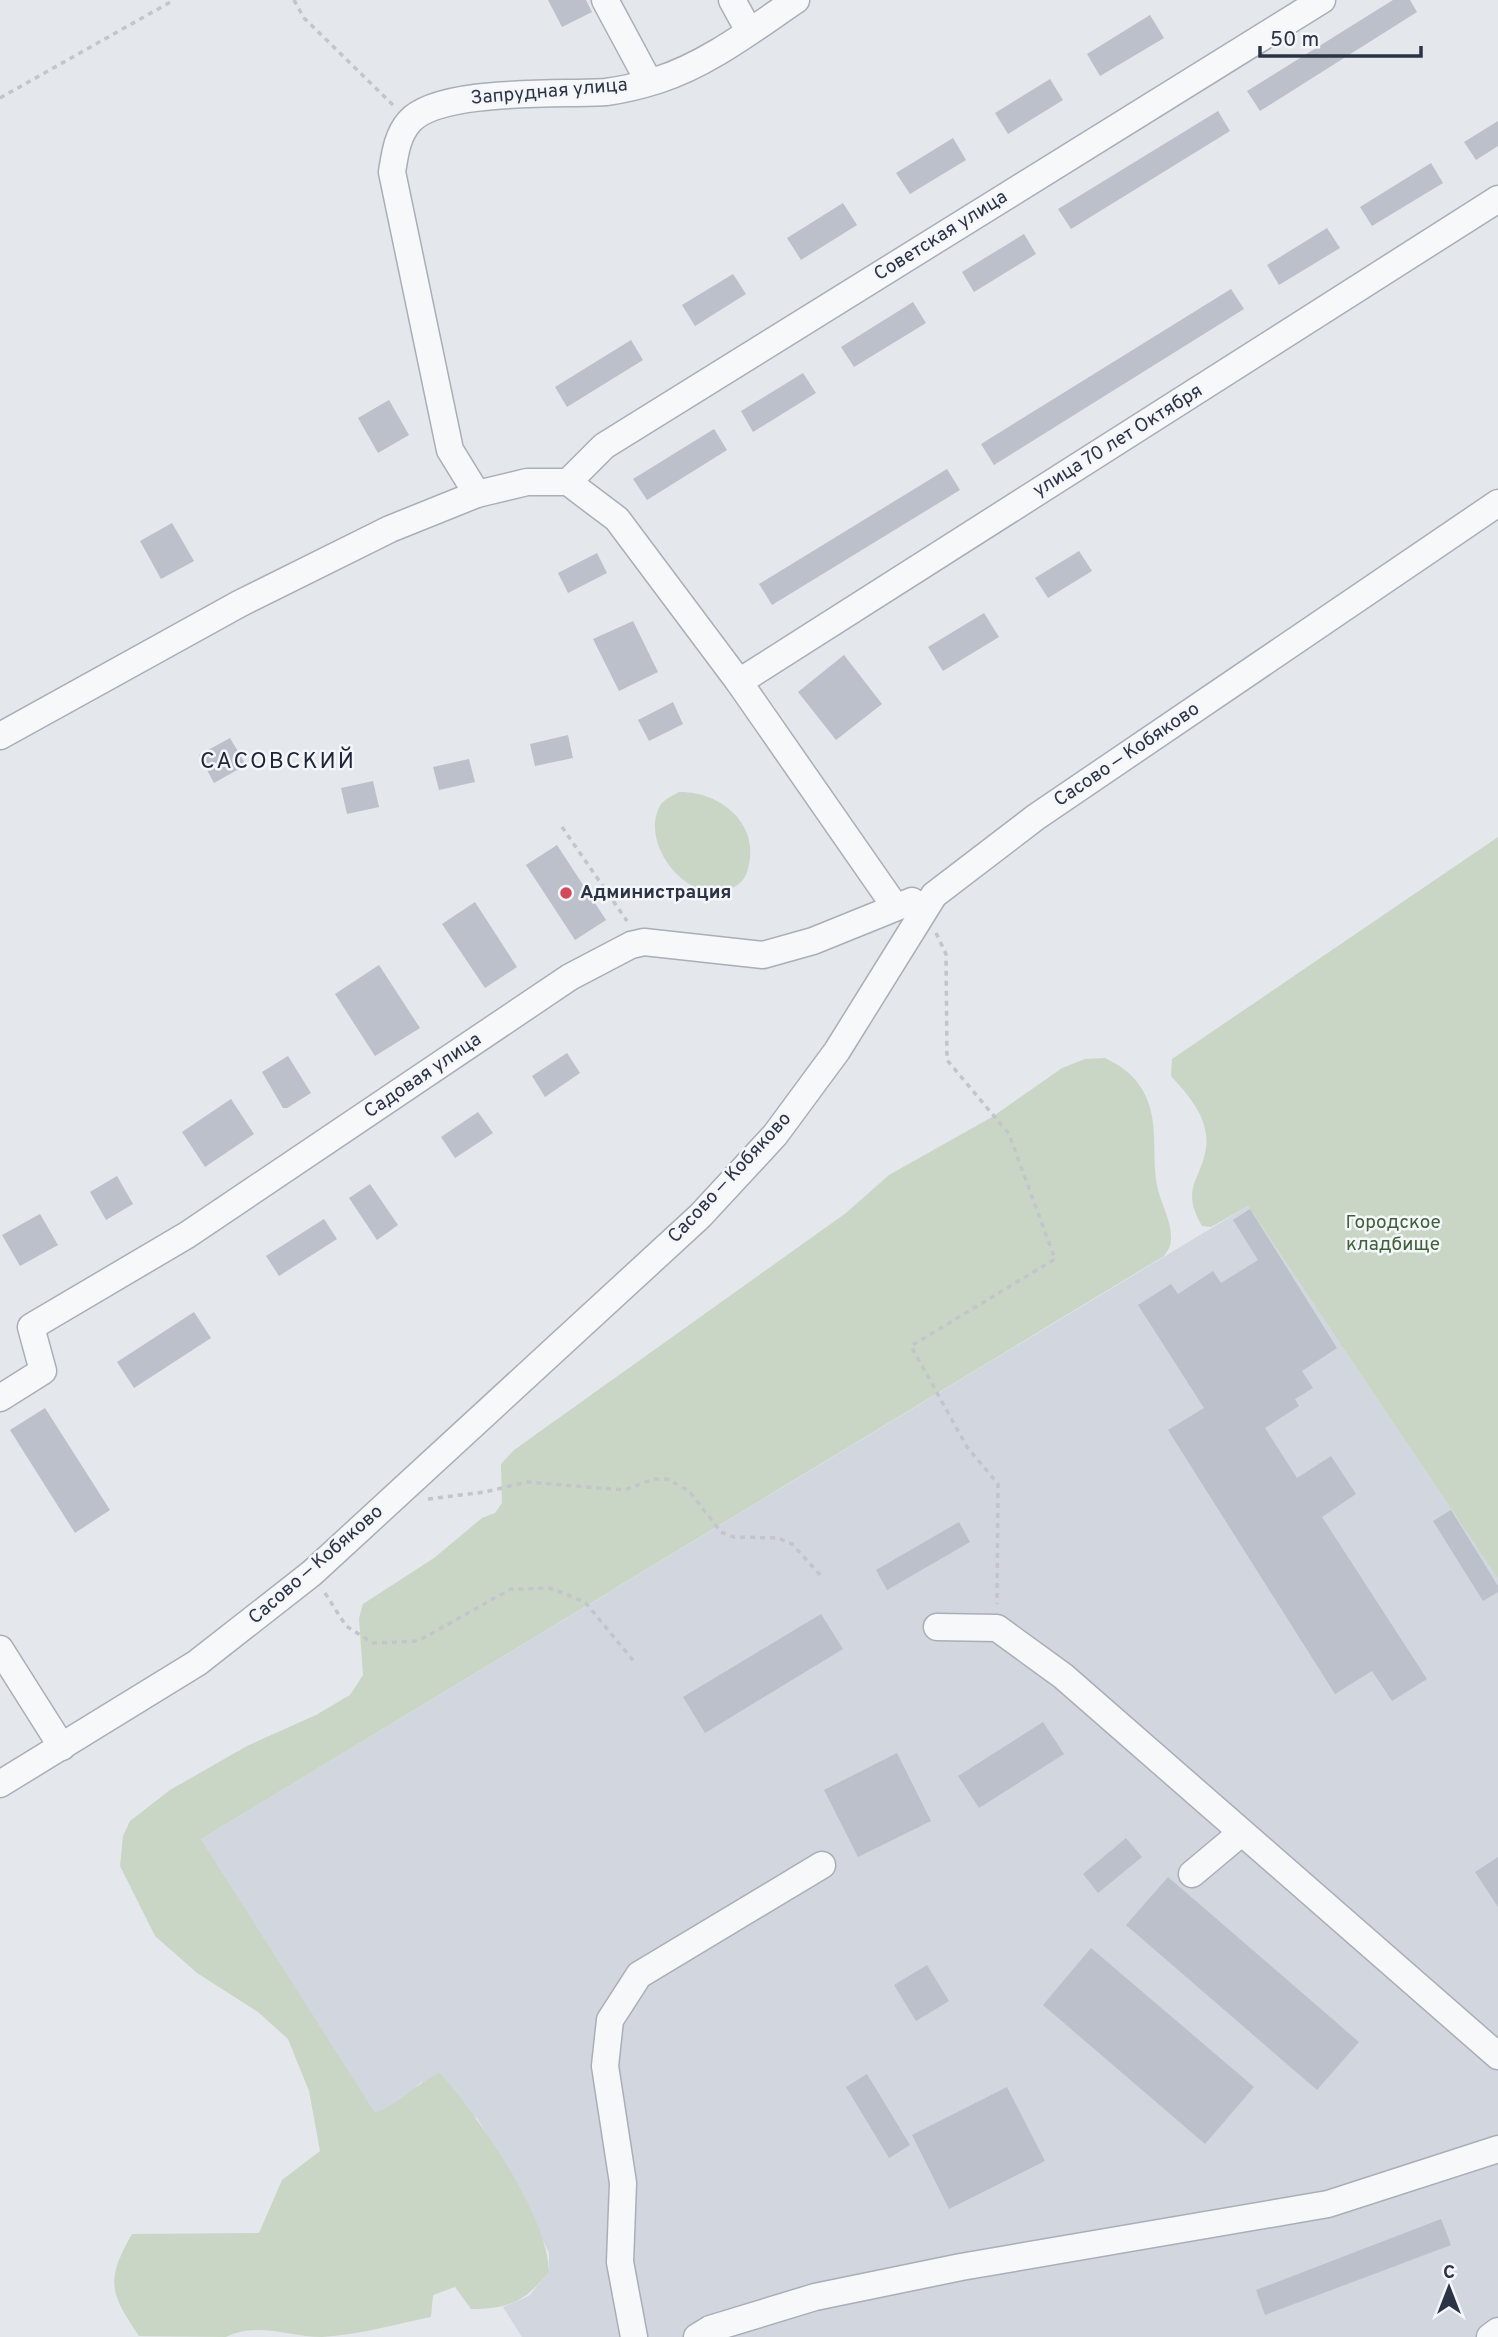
<svg xmlns="http://www.w3.org/2000/svg" width="1498" height="2337" viewBox="0 0 1498 2337" font-family="Overpass,sans-serif">
<rect width="100%" height="100%" fill="#e4e7ec"/>
<!-- built -->
<path fill="#d2d6de" d="M1248,1206l250,373v758h-976l-19,-30 26,-11 20,-24v-19l-40,-82 -32,-53 -56,-36 -16,17 -30,15 -174,-275z"/>
<!-- green -->
<g fill="#c9d6c5">
<path d="M679,792c41,-1 82,32 69,77 -3,10 -7,15 -16,19 -42,21 -95,-45 -71,-84 4,-5 13,-9 18,-12z"/>
<path d="M1498,837v742l-250,-373 -37,21 -9,-1c-22,-38 -1,-45 4,-78 4,-29 -17,-52 -35,-72l1,-17z"/>
<path d="M1105,1058c16,8 27,15 37,31 19,32 8,67 16,101 4,15 13,31 13,47 0,9 -2,12 -7,19l-963,583 174,274c26,-10 40,-29 65,-40 37,42 108,142 109,199 -24,29 -39,37 -78,37l-16,-22 -22,8 -2,22c-35,7 -73,18 -109,20 -32,0 -65,-16 -96,0l-87,-1c-29,-43 -34,-55 -7,-102l127,-1 23,-53 38,-29 -11,-60 -21,-52 -30,-27 -61,-39 -42,-37 -35,-70 3,-30 7,-15 40,-31 77,-44 69,-31 34,-20 13,-20 -4,-57 4,-14 71,-46 48,-40 13,-5 7,-10 -1,-39 13,-14 332,-237 43,-38 103,-58 70,-49 23,-9z"/>
</g>
<!-- building -->
<g fill="#bbc0ca">
<path d="M548,0h38l6,12 -30,15z"/>
<path d="M1393,0h17l7,12 -157,99 -13,-20z"/>
<path d="M1150,15l14,23 -64,38 -13,-22z"/>
<path d="M1050,79l13,21 -55,34 -13,-21z"/>
<path d="M1218,111l12,20 -159,98 -13,-20z"/>
<path d="M1498,121v25l-22,14 -12,-18z"/>
<path d="M953,138l13,22 -56,34 -14,-21z"/>
<path d="M1431,163l12,20 -71,43 -12,-19z"/>
<path d="M843,203l14,22 -56,35 -14,-22z"/>
<path d="M1327,228l13,20 -61,37 -12,-20z"/>
<path d="M1024,234l12,20 -62,38 -12,-20z"/>
<path d="M733,274l13,20 -51,32 -13,-21z"/>
<path d="M1231,289l13,20 -250,156 -13,-21z"/>
<path d="M913,302l13,21 -72,44 -13,-20z"/>
<path d="M631,340l12,20 -76,47 -12,-20z"/>
<path d="M803,373l13,20 -63,39 -12,-21z"/>
<path d="M389,400l20,35 -31,18 -20,-35z"/>
<path d="M714,429l13,21 -80,50 -14,-21z"/>
<path d="M947,469l13,21 -188,115 -13,-21z"/>
<path d="M172,523l22,38 -33,18 -21,-38z"/>
<path d="M1079,551l13,20 -44,27 -13,-20z"/>
<path d="M597,553l10,20 -39,20 -10,-20z"/>
<path d="M984,613l15,24 -56,34 -15,-24z"/>
<path d="M633,621l25,51 -39,19 -26,-52z"/>
<path d="M844,655l38,49 -46,36 -38,-48z"/>
<path d="M673,702l10,22 -34,17 -11,-21z"/>
<path d="M568,735l5,23 -38,8 -5,-22z"/>
<path d="M230,738l16,27 -32,18 -15,-28z"/>
<path d="M469,759l6,23 -36,8 -6,-23z"/>
<path d="M373,781l6,26 -32,7 -6,-26z"/>
<path d="M557,845l49,75 -31,20 -49,-75z"/>
<path d="M475,902l42,65 -32,21 -43,-64z"/>
<path d="M379,965l41,63 -45,28 -40,-62z"/>
<path d="M567,1053l13,20 -35,24 -13,-21z"/>
<path d="M288,1056l23,37 -24,15h-4l-21,-36z"/>
<path d="M231,1099l23,35 -49,33 -23,-35z"/>
<path d="M478,1112l15,21 -38,25 -14,-21z"/>
<path d="M117,1176l16,28 -27,16 -16,-28z"/>
<path d="M370,1184l28,41 -21,15 -28,-42z"/>
<path d="M1250,1209l87,139 -35,23 11,17 -18,11 4,7 -34,22 32,50 34,-22 25,38 -34,23 105,162 -35,22 -20,-30 -37,23 -167,-264 36,-22 -66,-103 33,-21 7,10 35,-23 8,12 37,-23 -25,-40z"/>
<path d="M40,1214l18,31 -38,21 -18,-31z"/>
<path d="M324,1219l13,20 -58,37 -13,-20z"/>
<path d="M194,1312l17,26 -77,50 -17,-26z"/>
<path d="M45,1408l65,102 -35,23 -65,-103z"/>
<path d="M1451,1510l47,76v6l-15,9 -50,-80z"/>
<path d="M959,1522l11,20 -83,48 -11,-20z"/>
<path d="M821,1614l22,35 -138,84 -22,-36z"/>
<path d="M1043,1722l21,32 -85,54 -21,-32z"/>
<path d="M897,1753l34,68 -73,36 -34,-67z"/>
<path d="M1126,1838l16,19 -44,36 -15,-19z"/>
<path d="M1498,1857v50l-23,-35z"/>
<path d="M1168,1877l191,165 -42,48 -191,-165z"/>
<path d="M1091,1948l163,139 -49,57 -162,-139z"/>
<path d="M927,1965l22,36 -33,20 -22,-36z"/>
<path d="M867,2074l43,71 -21,13 -43,-71z"/>
<path d="M1007,2087l38,74 -96,48 -37,-74z"/>
<path d="M1441,2219l10,26 -186,70 -9,-25z"/>
</g>
<g fill="none" stroke-linecap="round" stroke-linejoin="round">
<!-- minor casing -->
<g stroke="#a9aeb7" stroke-width="29">
<g id="minor">
<path d="M605,0l44,82"/>
<path d="M732,0l17,31"/>
<path d="M568,482l36,-36 718,-446"/>
<path d="M477,494l-27,-44 -58,-278c3,-18 5,-36 17,-50 29,-34 152,-27 197,-30 16,-2 36,-7 52,-12 50,-16 95,-51 138,-80"/>
<path d="M739,682l759,-483"/>
<path d="M0,736l239,-132 151,-75 87,-35 50,-12h41l49,37 122,163 155,223"/>
<path d="M0,1398l43,-27 -12,-44 156,-92 383,-258 61,-32 13,-3 119,13 50,-14 99,-40"/>
<path d="M937,1627l60,1 66,48 435,380"/>
<path d="M0,1649l62,98"/>
<path d="M0,1784l197,-121 115,-90 388,-357 75,-81 62,-84 97,-156 102,-78 462,-314"/>
<path d="M1192,1874l49,-41"/>
<path d="M634,2337l-14,-75 3,-79 -18,-117 5,-46 29,-45 183,-110"/>
<path d="M697,2337l13,-8 105,-32 146,-30 367,-63 170,-55"/>
<path d="M1490,2337l8,-6"/>
</g>
</g>
<!-- path -->
<g stroke="#c2c5cb" stroke-width="3.5" stroke-dasharray="5 5" stroke-linecap="butt">
<path d="M294,0l10,18 89,87"/>
<path d="M0,98l174,-98"/>
<path d="M562,827l65,94"/>
<path d="M936,933l10,21 1,106 62,74 46,125 -144,87 56,101 31,37 -1,120"/>
<path d="M428,1499l57,-7 42,-10 97,8 30,-11h13l22,12 32,41 13,5 44,1 14,6 31,34"/>
<path d="M325,1593l21,33 27,17 45,-2 93,-52 39,-1 35,14 51,62"/>
</g>
<!-- minor -->
<use href="#minor" stroke="#f7f8fa" stroke-width="26"/>
</g>
<!-- markers -->
<circle fill="#d1495b" stroke="#f4f6f9" stroke-width="2.5" cx="566" cy="893" r="7"/>
<g text-anchor="middle" dominant-baseline="central" stroke-width="5" stroke-linejoin="round" paint-order="stroke">
<!-- street labels -->
<g font-size="19" fill="#2b3445" stroke="#f4f6f9">
<text transform="translate(549 92) rotate(-5)">Запрудная улица</text>
<text transform="translate(941 236) rotate(-32)">Советская улица</text>
<text transform="translate(1118 441) rotate(-32)">улица 70 лет Октября</text>
<text transform="translate(1127 755) rotate(-34)">Сасово — Кобяково</text>
<text transform="translate(423 1076) rotate(-34)">Садовая улица</text>
<text transform="translate(730 1178) rotate(-47)">Сасово — Кобяково</text>
<text transform="translate(316 1565) rotate(-41)">Сасово — Кобяково</text>
</g>
<!-- poi labels -->
<g font-size="19" font-weight="bold" fill="#2b3445" stroke="#f4f6f9" text-anchor="start">
<text x="580" y="893">Администрация</text>
</g>
<!-- park labels -->
<g font-size="19" fill="#3f6138" stroke="#f4f6f9">
<text x="1393" y="1223">Городское<tspan x="1393" dy="22">кладбище</tspan></text>
</g>
<!-- quarter labels -->
<g font-size="23" letter-spacing="2" fill="#1d2536" stroke="#f4f6f9">
<text x="278" y="762">САСОВСКИЙ</text>
</g>
</g>
<!-- north arrow -->
<g transform="translate(1449 2288)" stroke="#f4f6f9" stroke-width="5" paint-order="stroke">
<path d="M0-5L12 26L0 18L-12 26Z" fill="#2b3445"/>
<text y="-10" font-size="19" font-weight="bold" text-anchor="middle" fill="#2b3445">С</text>
</g>
<!-- scale -->
<path d="M1260 46v10h161v-10" fill="none" stroke="#2b3445" stroke-width="3.5"/>
<text x="1270" y="46" font-size="21" fill="#2b3445" stroke="#f4f6f9" stroke-width="5" paint-order="stroke">50 m</text>
</svg>
